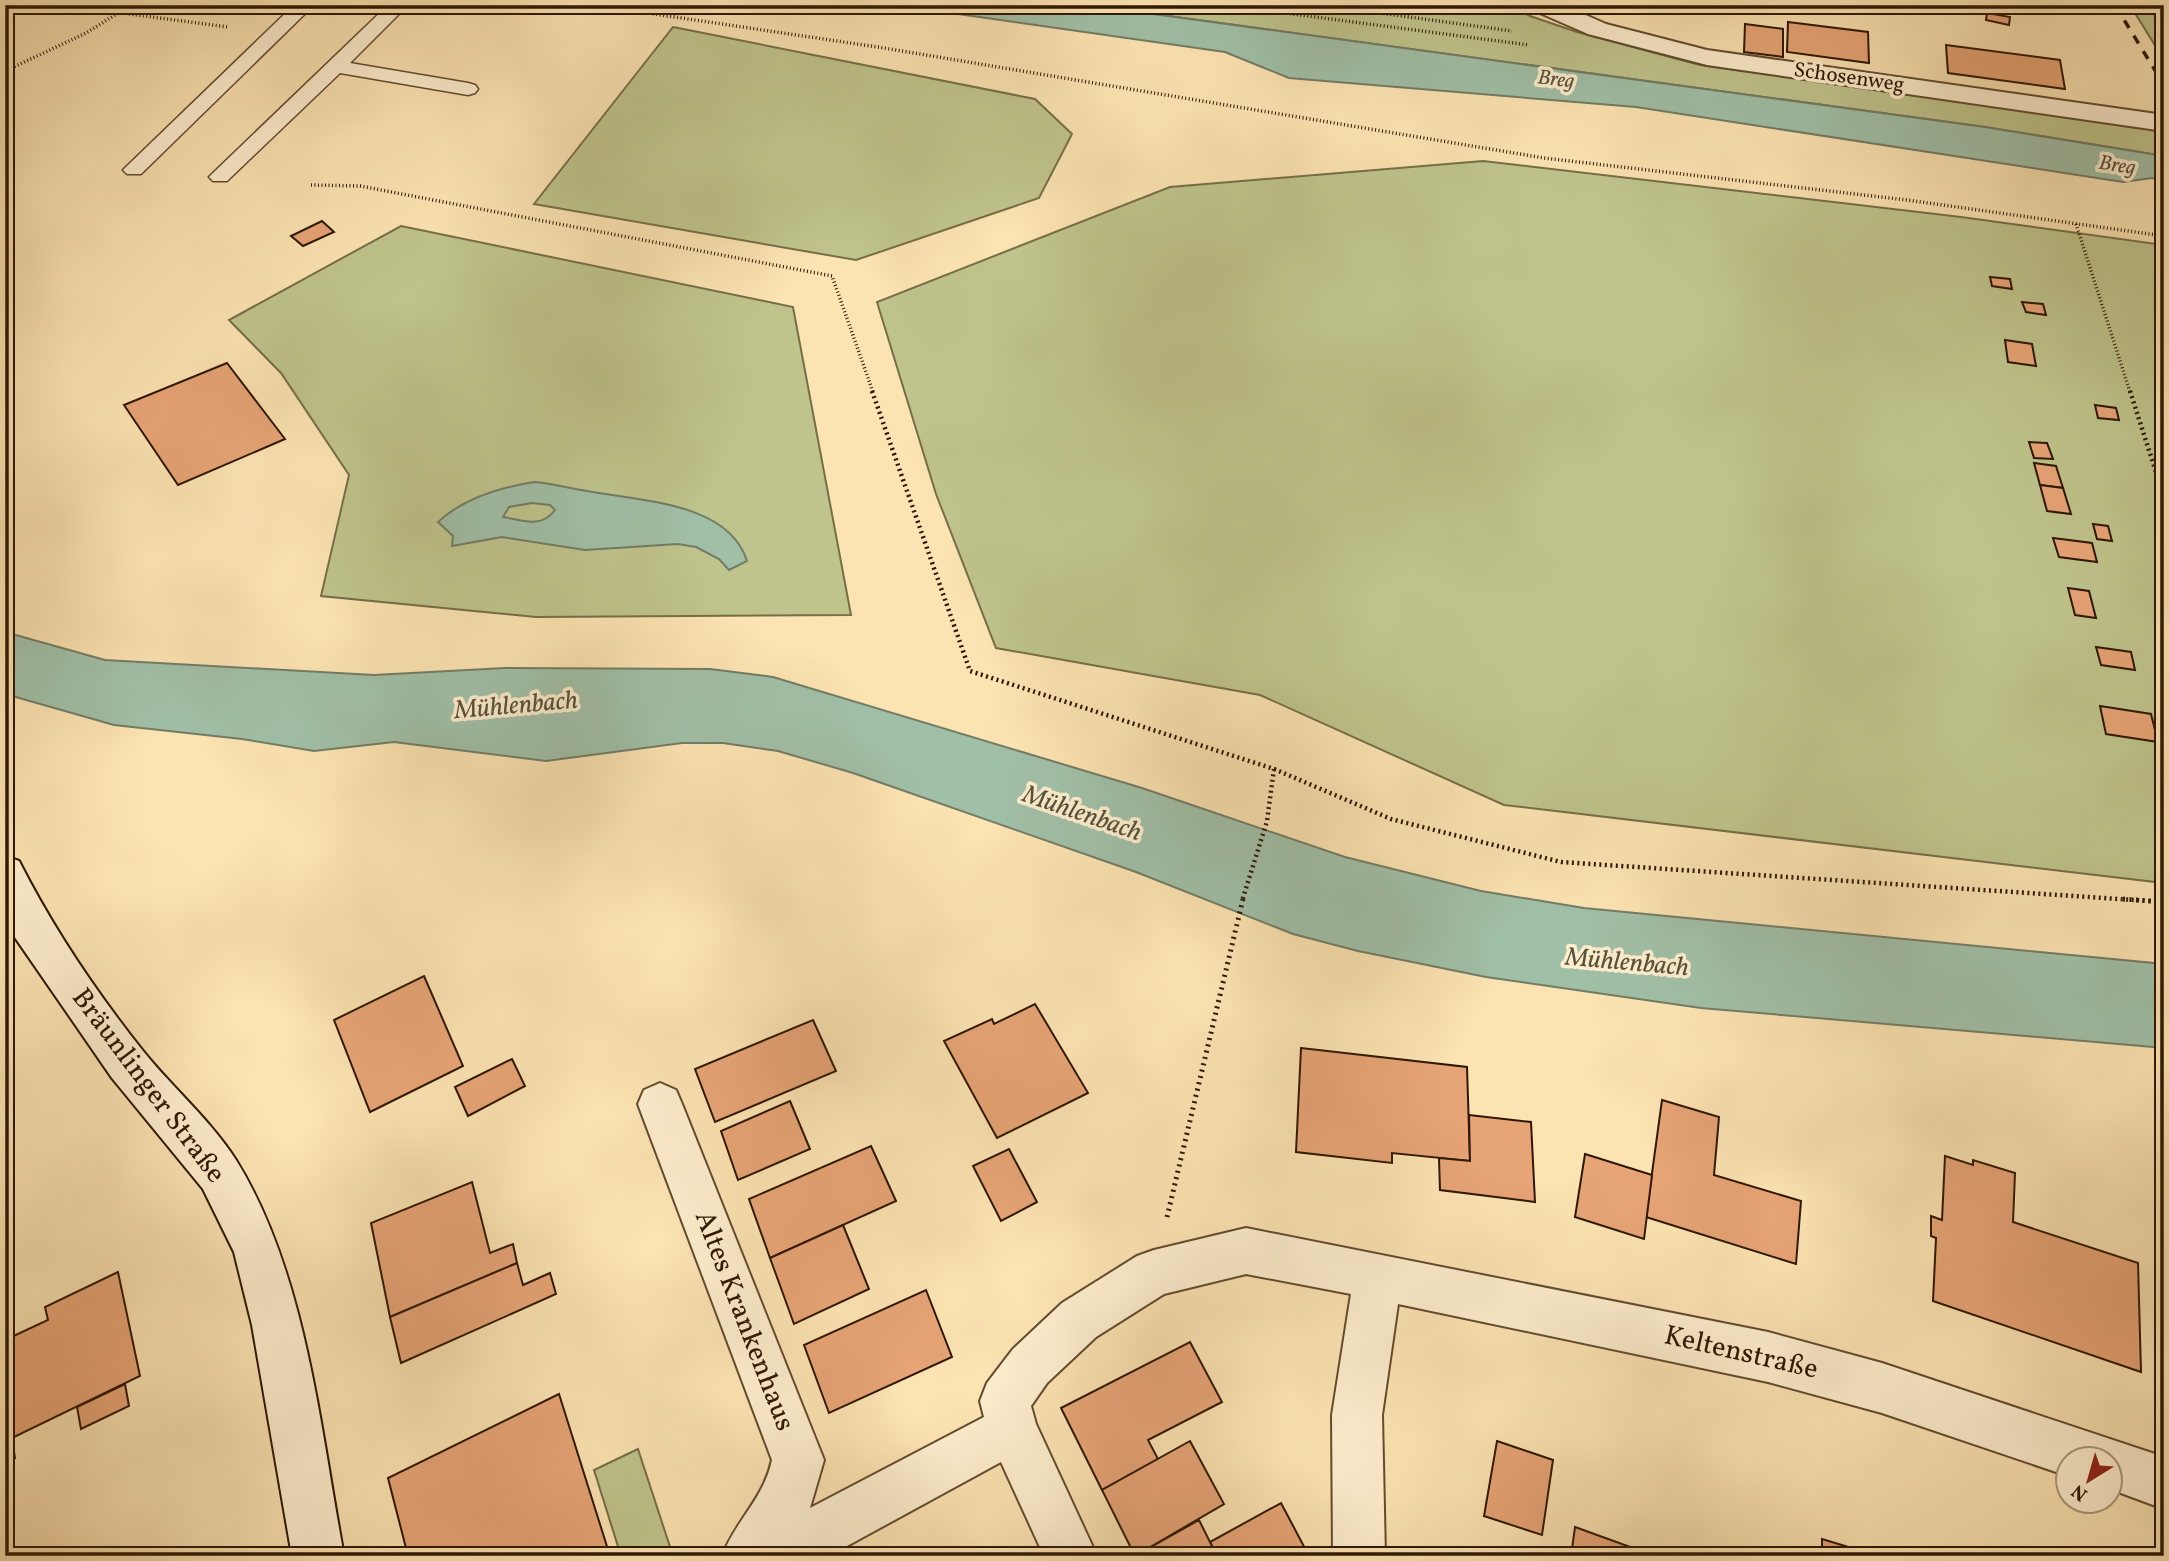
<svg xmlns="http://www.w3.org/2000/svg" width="2169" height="1561" viewBox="0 0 2169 1561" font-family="Vollkorn,serif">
<rect width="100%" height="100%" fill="#fce3b2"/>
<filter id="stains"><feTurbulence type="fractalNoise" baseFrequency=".00286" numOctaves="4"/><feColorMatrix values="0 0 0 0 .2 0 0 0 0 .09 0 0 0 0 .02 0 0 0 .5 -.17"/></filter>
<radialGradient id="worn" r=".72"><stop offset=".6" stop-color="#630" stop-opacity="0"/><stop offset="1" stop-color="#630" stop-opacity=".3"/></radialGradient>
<!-- green -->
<g fill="#bfc48c" stroke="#766e48" stroke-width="2">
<path d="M1087,5h424l19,11 47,16 123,33 464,64v27l-179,-29z"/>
<path d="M2130,5h34v55z"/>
<path d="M673,27l362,72 37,35 -33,64 -183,62 -322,-56z"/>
<path d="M1483,161l478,56 203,28v638l-660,-78 -244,-110 -264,-47 -60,-154 -59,-192 293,-115z"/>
<path d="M401,226l392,81 58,308 -315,2 -215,-21 28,-121 -68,-102 -52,-53z"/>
<path d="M638,1449l35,107h-52l-27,-86z"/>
</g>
<!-- water -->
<g fill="#a0bfa7" stroke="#727c65" stroke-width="2" fill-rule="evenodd">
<path d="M894,5h193l898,122 179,29v24l-12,-2 -29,4 -487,-75 -347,-29 -64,-26z"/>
<path d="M535,482c21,2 38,7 58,10 49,9 136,11 154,69l-18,9 -10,-11 -23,-12 -18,-3 -93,6 -83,-13 -50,9 1,-10 -15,-14c27,-25 62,-35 97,-40zM532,503l18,2 5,5c-14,19 -33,10 -52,7l6,-10z"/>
<path d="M5,632l100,28 269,15 131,-7 205,1 63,8 369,111 203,69 136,34 103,17 580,56v84l-463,-40 -215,-31 -128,-26 -65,-17 -157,-62 -283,-99 -75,-22 -55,-8h-41l-136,18 -152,-19 -80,9 -72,-12 -128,-14 -109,-31z"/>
</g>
<!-- building -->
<g fill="#e7a476" stroke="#2e1803" stroke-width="2">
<path d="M1987,13l23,4 -1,8 -23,-5z"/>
<path d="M1788,22l80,10 1,31 -82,-11z"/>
<path d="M1745,24l38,5v28l-39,-5z"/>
<path d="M1946,45l114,15 5,29 -117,-16z"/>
<path d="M322,221l12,11 -31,14 -12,-10z"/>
<path d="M1990,277l20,2 2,10 -20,-3z"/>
<path d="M2022,302l21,2 3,11 -20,-3z"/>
<path d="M2005,340l27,4 4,22 -28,-4z"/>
<path d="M227,363l58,76 -107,46 -54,-80z"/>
<path d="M2095,405l21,3 3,12 -21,-2z"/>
<path d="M2029,442l18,1 6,16 -19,-1z"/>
<path d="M2034,463l22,3 7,22 -23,-3z"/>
<path d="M2040,485l23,3 8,26 -24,-3z"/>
<path d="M2093,524l15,2 4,15 -15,-2z"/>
<path d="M2053,538l39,5 5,19 -38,-5z"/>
<path d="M2068,588l21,3 7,27 -21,-3z"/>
<path d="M2096,647l35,5 4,18 -34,-5z"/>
<path d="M2100,706l51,8 7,28 -52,-8z"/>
<path d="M424,976l39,90 -93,46 -36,-92z"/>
<path d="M1035,1004l53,89 -91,45 -53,-97 48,-22 2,5z"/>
<path d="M813,1020l23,51 -121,51 -20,-53z"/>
<path d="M1301,1048l166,19 3,94 -78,-8v10l-96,-11z"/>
<path d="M512,1059l13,27 -57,30 -13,-29z"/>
<path d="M1662,1100l57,17 -5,58 87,26 -5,63 -150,-47z"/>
<path d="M790,1101l20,48 -72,31 -17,-49z"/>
<path d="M1469,1115l62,7 4,80 -95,-12 -1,-32 31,3z"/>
<path d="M871,1146l25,55 -126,57 -21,-59z"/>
<path d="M1009,1149l28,53 -36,19 -28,-55z"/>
<path d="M1585,1154l67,21 -8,64 -69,-22z"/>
<path d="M1945,1156l28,9v-5l42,13 -2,49 125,41 3,109 -208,-71 3,-63 -5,-2v-20l11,4z"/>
<path d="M472,1182l18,71 23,-9 4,19 -127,54 -19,-94z"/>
<path d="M843,1225l26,64 -75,35 -24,-66z"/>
<path d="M517,1263l6,22 27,-12 6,21 -155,69 -11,-46z"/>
<path d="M118,1272l22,104 -128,62 -7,-45v-53l43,-20 -3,-13z"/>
<path d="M926,1290l26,67 -123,56 -25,-68z"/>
<path d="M1190,1342l32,60 -74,38 10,19 -56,31 -41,-82z"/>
<path d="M125,1384l4,22 -48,23 -4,-22z"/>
<path d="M559,1394l51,162h-202l-20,-78z"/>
<path d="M6,1399l9,59 -10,4v-63z"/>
<path d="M1190,1441l34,63 -89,52 -33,-66z"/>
<path d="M1497,1441l56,19 -11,75 -58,-19z"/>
<path d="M1281,1503l28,53h-105l10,-6 -4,-8z"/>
<path d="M1199,1520l15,30 -10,6h-69z"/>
<path d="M1575,1527l80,29h-84z"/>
<path d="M1822,1539l56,17h-56z"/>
</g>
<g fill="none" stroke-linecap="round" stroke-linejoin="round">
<!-- lane casing -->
<g stroke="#624b2f" stroke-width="3">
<g id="lane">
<path d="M294,5h20l-173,169h-14l-4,-4 4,-4z"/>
<path d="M388,5h20l-58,58 118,20 7,2 3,4 -3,4 -7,2 -128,-22 -113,108h-14l-4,-4 4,-4z"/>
</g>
</g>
<!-- street casing -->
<g stroke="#624b2f" stroke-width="4">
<g id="street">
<path d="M1530,5h33l43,19 101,26 457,65v16l-457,-66 -119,-31 -55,-24z"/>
<path d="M660,1083l16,7 6,14 142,356 -14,48 174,-91 -4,-16 7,-18 26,-34 49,-46 75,-47 17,-6 92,-22 522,104 114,31 282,94v52l-54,-20v-29h-42v16l-186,-63 -114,-31 -370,-78 -16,111 3,141h-52l-1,-141 19,-121 -105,-20 -82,20 -68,43 -49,46 -16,23 5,18 61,132h-53l-43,-94 -154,84 -23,10h-102c14,-36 42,-58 50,-96l-134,-356 6,-14z"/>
</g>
</g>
<!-- secondary casing -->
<g stroke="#2e1803" stroke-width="4">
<path id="secondary" d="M5,856l14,5c34,67 77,131 124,190 28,35 70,72 93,109 70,113 84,267 108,396h-52l-40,-231 -18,-73 -31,-63 -91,-111 -98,-142 -9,-19z"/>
</g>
<!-- path-far2 -->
<g stroke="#2e1803" stroke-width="3.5" stroke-dasharray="1 2.5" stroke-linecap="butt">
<path d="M594,5l290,43 660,110 363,42 257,36"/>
<path d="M1224,5l305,40"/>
<path d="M1321,5l191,26"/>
<path d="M122,13l106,14"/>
<path d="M5,71l81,-38 45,-28"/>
<path d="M311,185l49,1 472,90 41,116"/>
<path d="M2076,224l54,168"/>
</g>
<!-- path-far1 -->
<g stroke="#2e1803" stroke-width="4.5" stroke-dasharray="2 3.5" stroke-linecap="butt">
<path d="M872,391l98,280 304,98 -7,52 -25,80"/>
<path d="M2130,391l34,106"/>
<path d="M1274,769l117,50 170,43 588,39"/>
</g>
<!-- path -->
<g stroke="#2e1803" stroke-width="5" stroke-dasharray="2 4.5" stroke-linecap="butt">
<path d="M2123,899l41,3"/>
<path d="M1167,1217l76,-318"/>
</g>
<!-- lane -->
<use href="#lane" fill="#fdedcd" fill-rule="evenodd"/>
<!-- street -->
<use href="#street" fill="#fdedcd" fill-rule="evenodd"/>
<!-- secondary -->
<use href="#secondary" fill="#fdedcd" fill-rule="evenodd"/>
<!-- rail -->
<path stroke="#2e1803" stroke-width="3.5" stroke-dasharray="9 9" stroke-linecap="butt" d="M2115,5l49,80"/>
</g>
<g text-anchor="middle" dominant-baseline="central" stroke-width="7" stroke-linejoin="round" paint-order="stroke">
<!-- far-street labels -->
<g font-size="21" fill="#2e1803" stroke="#fdedcd">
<text transform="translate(1849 78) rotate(8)">Schosenweg</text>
</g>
<!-- far-water labels -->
<g font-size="21" font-style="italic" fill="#56523c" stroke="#fdedcd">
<text transform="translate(1556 80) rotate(7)">Breg</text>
<text transform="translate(2117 166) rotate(9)">Breg</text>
</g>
<!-- water labels -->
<g font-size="26" font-style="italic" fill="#56523c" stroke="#fdedcd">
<text transform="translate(516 706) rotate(-5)">Mühlenbach</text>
<text transform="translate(1082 814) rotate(19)">Mühlenbach</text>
<text transform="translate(1627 963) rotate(5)">Mühlenbach</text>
</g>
<!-- near-street labels -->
<g font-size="28" fill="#2e1803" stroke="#fdedcd">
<text transform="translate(148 1086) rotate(53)">Bräunlinger Straße</text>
<text transform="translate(744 1321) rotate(69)">Altes Krankenhaus</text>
<text transform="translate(1741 1353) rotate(13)">Keltenstraße</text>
</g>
</g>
<!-- margin -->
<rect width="2169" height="1561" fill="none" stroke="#fce3b2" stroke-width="28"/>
<rect x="7" y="7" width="2155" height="1547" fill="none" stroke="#2e1803" stroke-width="3.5"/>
<rect x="14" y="14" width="2141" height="1533" fill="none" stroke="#2e1803" stroke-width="2"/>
<!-- north arrow -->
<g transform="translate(2089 1480) rotate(217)"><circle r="33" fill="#fdedcd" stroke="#aa987c" stroke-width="2"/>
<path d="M0-5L12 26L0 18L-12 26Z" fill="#8f2418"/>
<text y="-10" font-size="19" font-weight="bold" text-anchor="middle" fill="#2e1803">N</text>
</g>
<rect width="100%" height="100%" filter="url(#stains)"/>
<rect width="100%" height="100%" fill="url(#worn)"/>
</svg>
